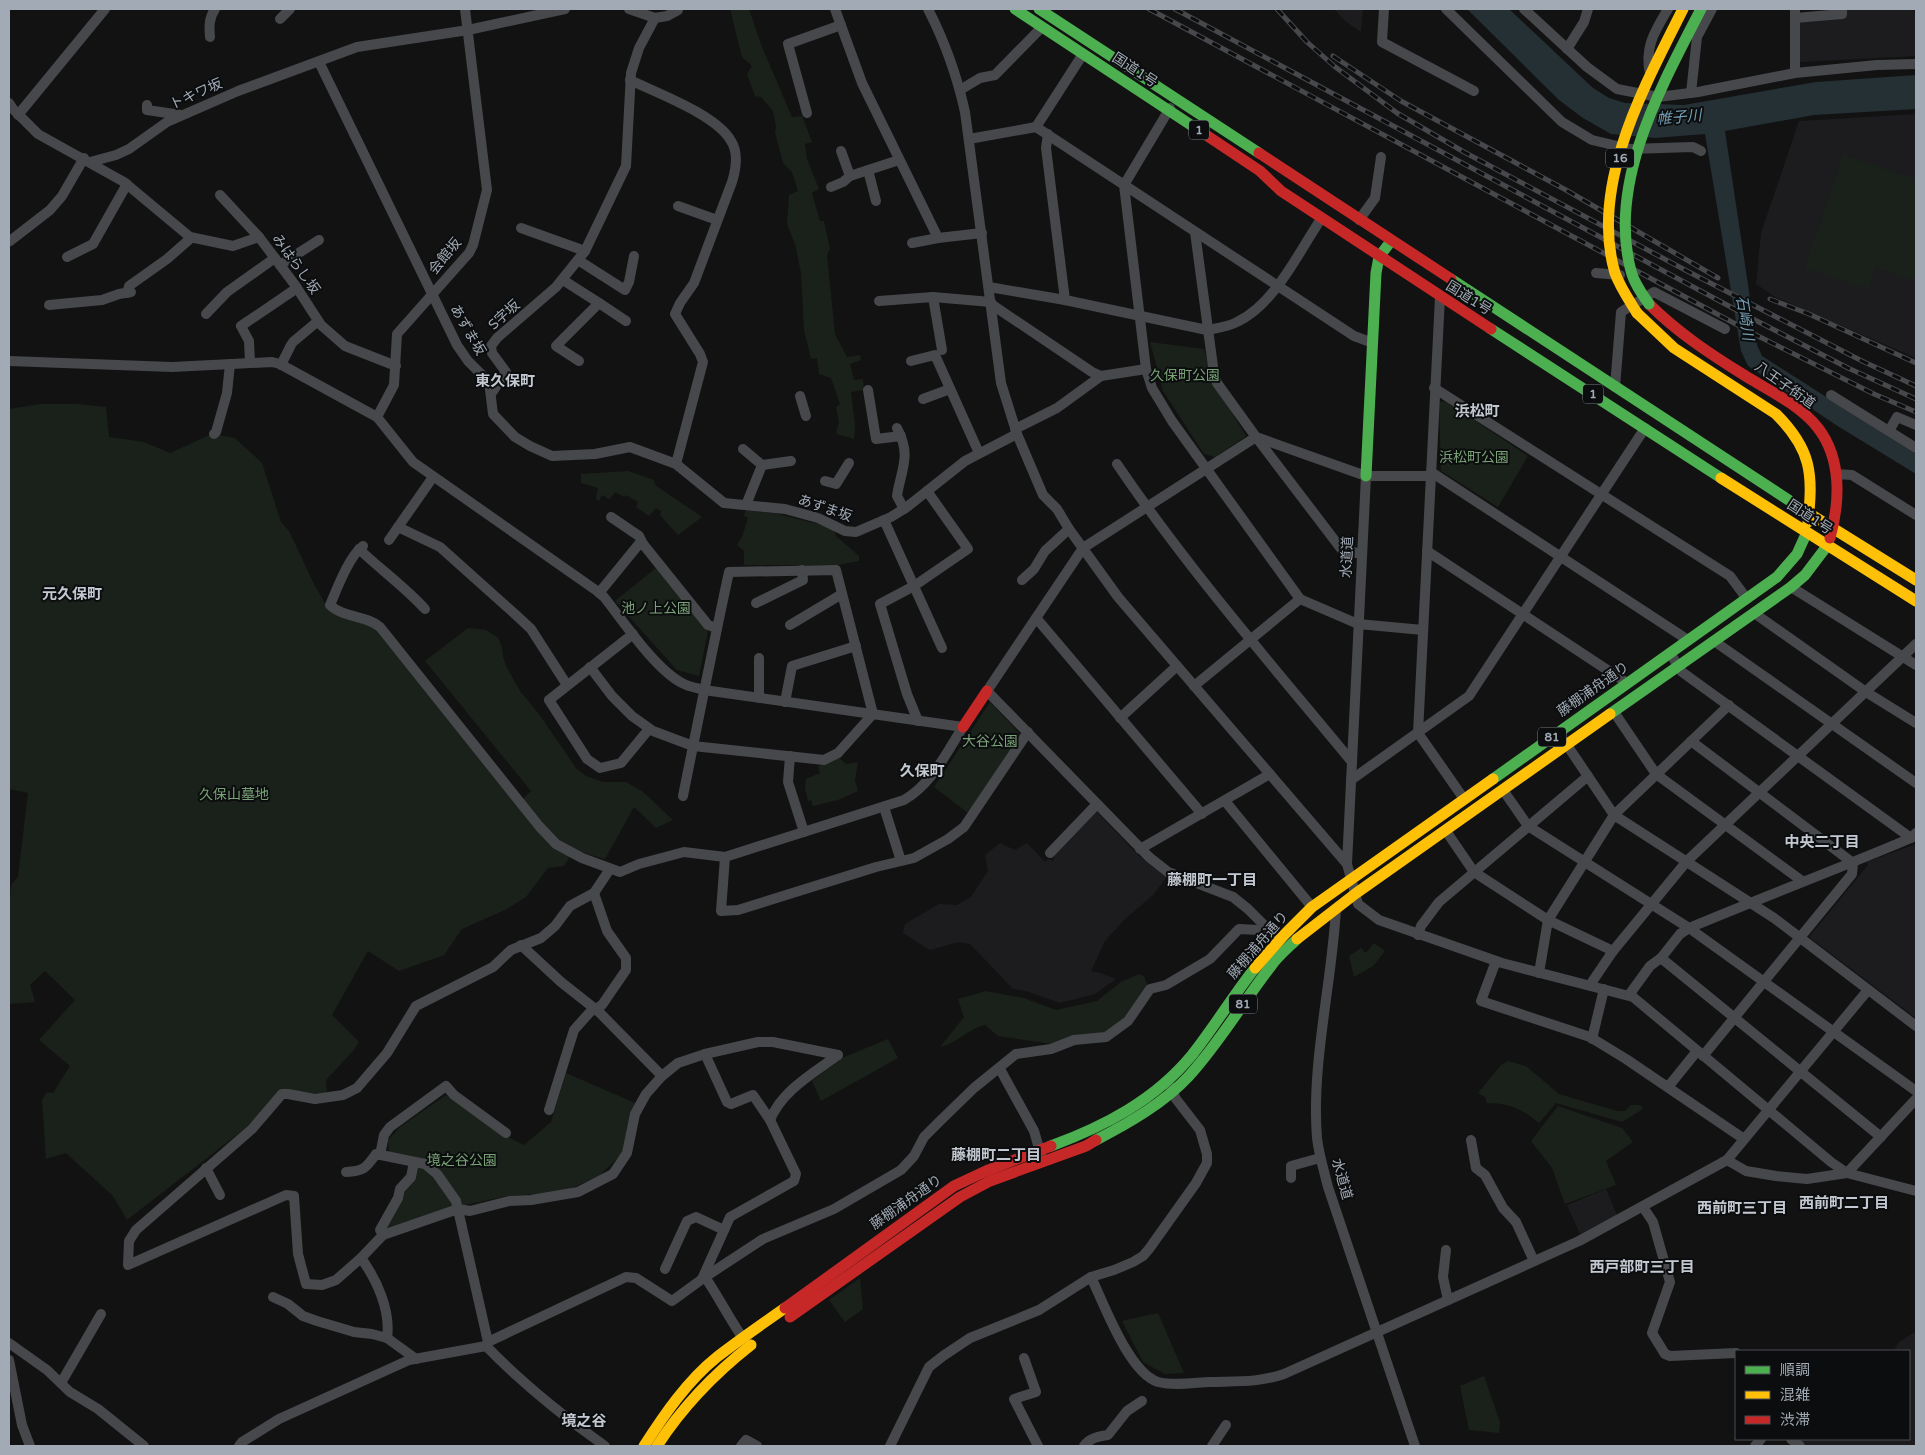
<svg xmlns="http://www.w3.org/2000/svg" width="1925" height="1455" viewBox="0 0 1925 1455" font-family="'Varela Round','Noto Sans JP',sans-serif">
<rect width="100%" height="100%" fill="#121212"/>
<!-- built -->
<g fill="#1c1c1e">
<path d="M1334,9h29l-2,23 -16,-11z"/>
<path d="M1845,9h69l2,11v36l-117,6v-40z"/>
<path d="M1916,114v244l-141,-61 -19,-13 5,-51 38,-112z"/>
<path d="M1096,811l43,45 28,21 -14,18 -28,24 -20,22 -14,30 10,2 15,6 -21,15 -35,9 -34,-12 -13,-2 -43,-45 -11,-2 -29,8 -27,-17 2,-9 34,-20 18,1 14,-8 17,-26 -3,-16 15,-12 15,7 12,-7 18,19 3,-3 5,2 2,-7z"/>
<path d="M1916,844v174l-107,-81 59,-72 -1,-3z"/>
<path d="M1606,1189l11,26 -37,19 -13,-29z"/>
<path d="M1916,1331v115h-109l-10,-7h112v-88h-15l4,-8z"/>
</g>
<!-- green -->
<g fill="#1a211a">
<path d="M730,9h19l13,38 30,70 10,-1 10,26 -7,2 2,15 12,30 -7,4 8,28h4l6,28 -3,6 8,79 12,23 13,-2 1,5 -11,4 4,16 9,-1 1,11 -13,2 4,33 -1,14 -18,-5 3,-12 -3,-15 4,-3 -9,-26 -12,-4 -2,-16 -6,1 -7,-29 -3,-57 -6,-29 -8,-20 2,-29 9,-4 -6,-19 -9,-9 -8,-30 1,-6 -3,-16 -12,-14 -6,-1 -8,-22 5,-8 -10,-9z"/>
<path d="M1843,155l73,24v102l-41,-14 -7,22 -63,-21z"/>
<path d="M1150,342l54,7 10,34 32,53 -31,21 -11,-3 -41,-63z"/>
<path d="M1446,401l82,55 -30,51 -57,-36 -2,-69z"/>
<path d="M40,404h36l30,3 3,30 35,5 26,11 42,-19 23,4 27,25 19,59 8,9 25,53 13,23 9,8 21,6 19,8 143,174 12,-12 -106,-130 43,-33 18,2 12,8 4,9 1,10 4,11 13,23 19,23 37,54 10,8 17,6h23l16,9 31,29 -17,8 -22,-21 -29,52 -31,-9 -10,16 -16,2 -22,29 -19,12 -45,20 -18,26 -45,16 -31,-20 -36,64 27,27 -6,9 -27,29 1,12 -8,2 -34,-4 -42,40 -116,90 -14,-24 -47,-43 -20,6 -4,-59 5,-8 6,1 17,-27 -31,-26 36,-40 -30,-29 -15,14 5,17 -26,2v-91l2,-28 7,-8 10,-84 -19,-4v-380z"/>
<path d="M628,471l26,9 1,5 47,32 -24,18 -18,-20 1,-4 -5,-3 -7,8 -13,-9 2,-5 -12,-7 -2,2 -9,-5 -5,7 -8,-4 -3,6 -3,-2 2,-11 -17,-5v-9z"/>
<path d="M746,510l27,3 53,13 8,4 2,6 23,20v5l-21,4h-94v-14l-7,-6 5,-8 6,-19 -4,-2z"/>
<path d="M656,568l52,63 -9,45 -22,-6 -62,-69z"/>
<path d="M990,702l31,33 -53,78 -34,-26z"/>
<path d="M839,758l7,6 12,-2 -3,18 3,11 -20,9 -25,6 -2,-6 -3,1 -3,-13 1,-9 14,-6 -2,-7z"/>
<path d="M1374,943l11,8 -12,15 -19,11 -5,-21 12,-8 5,5z"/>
<path d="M1139,974l5,2 4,12 -21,31 -22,15 -53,10 -54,-8 -13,-11c-19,5 -27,18 -45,22l24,-30 -6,-18 28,-8 38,7 32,12 41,-9 24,-19z"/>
<path d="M888,1039l10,19 -77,43 -9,-20 30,-23z"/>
<path d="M1508,1061l18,5 33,28 58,17h8l6,-6h9l3,4 -21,13 -66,-19 -17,20c-17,-14 -30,-20 -52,-20l-2,-6 -7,-4 23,-28z"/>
<path d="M566,1073l69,30 -12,50 -24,23 -37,16 -55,4 -42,9 -80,25 30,-57 3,-15 -29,-6 -1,-12 12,-13 46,-32 58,40 20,10 27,-23z"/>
<path d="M1558,1106l64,22 11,14 -27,19 10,24 -51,19 -13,-36 -21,-27z"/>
<path d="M860,1278l3,31 -18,13 -16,-22z"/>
<path d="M1158,1313l26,60 -19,1 -22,-12 -21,-41z"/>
<path d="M1484,1376l16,46 -1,11 -30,-3 -9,-44z"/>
</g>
<!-- water -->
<path fill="#253035" d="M1467,9h42l84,79 16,10 16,5 59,2 132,-23 100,-7v34l-102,6 -89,16 32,214 5,11 154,98v20l-80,-49 -88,-59 -7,-15 -36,-217 -50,4 -44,-4 -28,-16 -24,-18z"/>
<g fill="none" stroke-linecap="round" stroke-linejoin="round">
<!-- street -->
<g stroke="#46484b" stroke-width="10">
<path d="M835,9l27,74 76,155"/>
<path d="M928,9c17,33 29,67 37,103l36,271 16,51 26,61 14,14 12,20 49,68 229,267"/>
<path d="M1384,9l-2,33 92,49"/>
<path d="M1446,9l116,113 30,18 38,9 63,-2 8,4"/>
<path d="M1524,9l63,58 30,22 41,8 40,-5 97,-19 82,-8 39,-1"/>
<path d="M655,18l12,-2 11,-6"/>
<path d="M1795,18l47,-4v-5"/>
<path d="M280,19l10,-10"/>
<path d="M210,37c-1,-11 -1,-19 5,-28"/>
<path d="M1567,49l17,-27 4,-13"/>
<path d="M1083,54l-47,73 318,209 19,7"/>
<path d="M319,62l138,283 11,16 21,21 4,32 22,23 15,9 22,10 43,-2 35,-7 46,17 48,39 61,6 33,9 27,13 11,1 35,-15 16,-10 58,-46 52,-27"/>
<path d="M1795,73v-64"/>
<path d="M1650,74c-6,-27 5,-43 18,-65"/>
<path d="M630,80c27,13 87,35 101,61 8,12 5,28 1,41l-38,101 -14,20 -5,11 25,40 3,8 -27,102"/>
<path d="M960,90l20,-12 15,-3 47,-48"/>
<path d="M1691,93l6,-56 15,-28"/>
<path d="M9,103l4,6 25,25 86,48 66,55 43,9 26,-9 36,48 26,40 24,21 51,20"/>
<path d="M147,105v5l34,5"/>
<path d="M1170,108l-46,77 22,184 6,19 20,33 128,178 58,25 65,6"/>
<path d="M807,113l-19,-69 53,-19"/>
<path d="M18,115l87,-106"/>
<path d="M1048,134l-2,14 19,152"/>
<path d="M969,139l67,-12"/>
<path d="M841,151l9,25"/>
<path d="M90,162l26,-7 13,-6 38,-27 71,-31 119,-44 111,-17 97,-21"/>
<path d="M868,170l8,31"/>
<path d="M831,187l12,-5 7,-6 49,-16"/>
<path d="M220,195l39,42"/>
<path d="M678,206l39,14"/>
<path d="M1359,220l16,-22 6,-41"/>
<path d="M521,228l64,23"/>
<path d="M1195,232l19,142 3,9 39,54 110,39h64"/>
<path d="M9,240l1,1 40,-31 12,-14 22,-38"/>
<path d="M912,243l26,-5 44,-5"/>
<path d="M67,257l26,-13 34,-60"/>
<path d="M578,260l47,30 4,-8 5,-26"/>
<path d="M280,265l39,-25"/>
<path d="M1596,273l24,2"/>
<path d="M563,280l36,23 -43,43 23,15"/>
<path d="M989,287l76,13 142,30c10,-2 21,-3 30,-8 38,-18 61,-69 84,-103"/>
<path d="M127,293l2,-7 38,-27 24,-21"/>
<path d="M933,297l9,53"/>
<path d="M1440,297l-22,436 46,66"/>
<path d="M879,301l54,-4 58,5"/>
<path d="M599,303l27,18"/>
<path d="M991,304l101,68 9,4 45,-7"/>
<path d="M49,305l53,-5 17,-6 12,-2"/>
<path d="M206,314l21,-22 48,-34"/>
<path d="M293,342l25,-21"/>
<path d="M9,361l163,6 100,-5 8,2 97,53 36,45 184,129 7,6c20,25 51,72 78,86 7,4 15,5 22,7l259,37c-17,26 -31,57 -59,73l-179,57 -41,-5 -45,12 -19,8 -38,-14 -26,-14 -17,-18 -159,-199c-14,-12 -37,-9 -50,-22 7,-16 19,-49 33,-59"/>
<path d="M911,361l24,-6 44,98"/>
<path d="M250,363l-1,-22 -8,-15 56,-38"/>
<path d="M281,365l10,-20"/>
<path d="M1615,387l6,-75 33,-20 71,37"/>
<path d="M1434,388l296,188 17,23"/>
<path d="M868,390l8,49 25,-3"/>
<path d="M491,394l15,-22 -14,-19 -1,-7 6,-8 59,-51 29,-36 41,-85 5,-93 8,-25 16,-30 -26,-9"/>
<path d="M1831,395l85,53"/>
<path d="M800,396l6,20"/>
<path d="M923,399l27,-10"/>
<path d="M377,417l17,-32 3,-51 72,-81 4,-8 14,-55 -22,-181"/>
<path d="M897,428c15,28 4,41 0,68l7,13"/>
<path d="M1015,429l42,-21 44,-32"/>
<path d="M1889,431l8,-14 19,8"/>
<path d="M214,434l2,-2 11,-39 3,-29"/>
<path d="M743,449l19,16"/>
<path d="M1117,464c71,105 155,201 235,298"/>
<path d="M1431,472l257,168"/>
<path d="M1836,474l16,1 64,40"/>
<path d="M1366,476l-19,388 11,40 21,16 123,43 131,34 198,165 16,11 69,18"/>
<path d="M825,481l11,3 13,-21"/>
<path d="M746,505l16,-40 29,-4"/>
<path d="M611,517l28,19 4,8"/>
<path d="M884,520l58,128"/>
<path d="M398,527l42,20 76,68 15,14 36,56"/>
<path d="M389,540l44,-63"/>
<path d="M359,549c22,21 46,38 66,60"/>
<path d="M1427,551l200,132"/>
<path d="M1022,580l12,-11 11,-18 24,-22"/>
<path d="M1791,587l125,78"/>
<path d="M599,593l40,-49h4l65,81 9,3"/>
<path d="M756,603l47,-23 -1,-10"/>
<path d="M1754,613l112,79 50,31"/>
<path d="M1037,619l165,195"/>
<path d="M790,625l52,-31"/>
<path d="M633,634l-84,66 38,59 13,9 21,-5 28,-34"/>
<path d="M1714,641l202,142"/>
<path d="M1670,653l12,19 229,166"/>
<path d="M590,667l22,29 20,20 21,15 40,15 131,14 14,-7 35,-39 -37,-144 -107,2c-16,74 -31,149 -46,224"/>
<path d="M1194,686l106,-87"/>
<path d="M759,698v-40"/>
<path d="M785,702l7,-36 64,-20"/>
<path d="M1614,712l42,62 146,107"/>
<path d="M1120,718l57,-52"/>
<path d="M918,721l-11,-27 -27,-90 34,-18 54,-37 -41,-58"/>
<path d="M1691,741l162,122 -1,11 -149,182"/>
<path d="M1567,745l47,70 160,103 142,108"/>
<path d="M790,756l-2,26 16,50"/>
<path d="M1351,780l118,-84 176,-268"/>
<path d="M1503,790l25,36 161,102 227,163"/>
<path d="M1225,801l87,106"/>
<path d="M884,807l17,54"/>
<path d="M1446,831l28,41 74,48 65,31"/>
<path d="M1140,849l130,-75"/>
<path d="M1050,853l47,-49"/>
<path d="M725,857l-4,54 17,-1 138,-43 38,-9 34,-19 16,-12 64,-95"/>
<path d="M610,869l-16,24 -24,13 -15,20 -14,12 -30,12 -18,17 -77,39 -29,47 -30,35 -14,7 -28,4 -27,-5h-6l-30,35 -116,101 -7,11 -1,24 158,-70 8,1 4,58 8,30 16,1 14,-5 25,-22 22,-23 75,-26 12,2 39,-10 22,-1 47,-8 35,-18 14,-21 8,-39 11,-20 16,-18 16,-13 27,-9 53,-12h15l65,13"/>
<path d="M1336,909c-4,74 -25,155 -19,229 2,17 7,33 11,49l87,259"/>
<path d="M1418,935l3,-9 18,-24 149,-126"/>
<path d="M1279,940l-31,-31 -15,-12 -65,-25 -19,-15 -162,-166 96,-143 173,-111 86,113 20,4"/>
<path d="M521,945l40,37 38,30 63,64"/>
<path d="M1661,958l220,179"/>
<path d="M1496,961l-15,40 109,36 36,22 118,80"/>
<path d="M1539,973l9,-53 66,-105 115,-110"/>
<path d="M1590,985l23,-34 74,-90 229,-217"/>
<path d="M1629,995l21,-29 11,-8 19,-24 9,-6c74,-31 149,-59 222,-90l5,-5"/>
<path d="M1592,1039l12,-50"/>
<path d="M1000,1069l34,62 7,24"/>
<path d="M1668,1087l29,-36"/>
<path d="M549,1110l25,-80 16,-18 12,-7 24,-35v-12l-19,-27 -13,-38"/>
<path d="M770,1120c12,-30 44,-47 68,-65"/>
<path d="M1471,1140l5,28 9,7 18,33 13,14 18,39"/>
<path d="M380,1155l4,-20 6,-8 56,-41 8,9 52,38"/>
<path d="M1727,1160l19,11 30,5 31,3 40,-6 69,-74"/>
<path d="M206,1168l14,27"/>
<path d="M346,1172c18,-1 20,-4 30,-18l49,10 12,10 19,27 32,141"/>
<path d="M1291,1178v-12l29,-8"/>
<path d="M1643,1207l10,15 17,60 -18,51 13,21 5,2 66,-3"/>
<path d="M383,1235l-3,-5 18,-32 2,-9 11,-12 3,-15"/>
<path d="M1446,1250l-3,27 5,23"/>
<path d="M361,1258c16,22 30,53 26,80"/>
<path d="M665,1269l22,-48 9,-4 28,13"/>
<path d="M705,1277c15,22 26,45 42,67"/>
<path d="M1091,1277c13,27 38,96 67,105 16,4 34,1 50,0 28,-1 50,1 76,-8l295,-133 148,-81 141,-170"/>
<path d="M702,1279l28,-62 64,-36 2,-7 -26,-54 -17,-25 -22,9 -4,-2 -22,-48"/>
<path d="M273,1297l15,7 15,12 14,5 37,11 18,2 15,4 29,21"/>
<path d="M9,1343l38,27 23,22 28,17 46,37"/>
<path d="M486,1346c36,37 77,70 119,100"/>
<path d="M1024,1358l12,34 -22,7 24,47"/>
<path d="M9,1360l13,65 8,21"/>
<path d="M61,1383l40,-69"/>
<path d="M1791,1439l9,7"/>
<path d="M239,1446l3,-4 37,-23 130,-59 77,-14 2,-4 138,-65 10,1 36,23 33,-24 58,-38 71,-30 67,-39 13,-14 10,-19 17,-17 33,-32 42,-34 35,-5 23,-9 32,-3 22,-16 22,-32 16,-4 44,-26 29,-30 20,1 7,-2"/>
<path d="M741,1446l5,-6 11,6"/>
<path d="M890,1446l39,-79 14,-11 27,-18 69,-28 52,-33 23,-7 19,-8 10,-6 6,-7 47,-66 11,-20v-9l-7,-24 -24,-31 -6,-13"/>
<path d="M1084,1446c5,-8 15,-10 24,-11l19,-24 15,-10"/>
<path d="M1212,1446l14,-21"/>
<path d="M1755,1446l6,-7"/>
</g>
<!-- fast -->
<g stroke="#4caf50" stroke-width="11">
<path d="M1015,9l182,120"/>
<path d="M1039,9l220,144"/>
<path d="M1451,279l359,235"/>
<path d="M1491,329l230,149"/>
<path d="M1366,476l10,-203 3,-16 12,-16"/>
<path d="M1610,714l181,-127 14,-12 22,-29"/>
<path d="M1493,779l284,-202 20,-23 10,-22"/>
<path d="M1096,1140c33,-17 68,-37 93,-64 31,-34 54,-74 82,-110 7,-10 18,-19 26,-27"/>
<path d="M1051,1146c54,-20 104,-46 141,-91 22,-28 41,-59 63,-87"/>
</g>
<!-- slow -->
<g stroke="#ffc107" stroke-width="11">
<path d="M1637,313l37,35 102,66c36,36 37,60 32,108"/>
<path d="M1721,478l195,123"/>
<path d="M1810,514l106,66"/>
<path d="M1297,939l58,-45 255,-180"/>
<path d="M1255,968l29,-33 28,-28 181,-128"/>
<path d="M644,1446c20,-31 43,-65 73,-89 22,-17 45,-33 68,-49"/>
<path d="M657,1446c26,-40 57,-72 94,-101"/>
</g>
<!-- jam -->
<g stroke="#c62828" stroke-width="11">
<path d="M1197,129l63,42 21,20 210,138"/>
<path d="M1259,153l192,126"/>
<path d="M1649,304c28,28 61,50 95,71 24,15 56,30 74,53 24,31 22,74 12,110"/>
<path d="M963,727l24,-36"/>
<path d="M785,1308l169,-122 32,-15 65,-25"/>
<path d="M790,1317l170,-120 30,-16 96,-35 10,-6"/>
</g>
<!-- rail casing -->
<g stroke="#46484b" stroke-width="5">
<g id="rail">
<path d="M1149,9l609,327 116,58 42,18"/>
<path d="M1175,9l580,311 93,48 68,31"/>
<path d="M1277,9l30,33 27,24 63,47 67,39 223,119 175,90 54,25"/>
<path d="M1333,56l68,45 165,89 152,88"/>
<path d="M1770,299l39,15 107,49"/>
</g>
</g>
<!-- rail -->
<use href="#rail" stroke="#0c0d0e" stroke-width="3" stroke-dasharray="9" stroke-linecap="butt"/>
<!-- fast-bridge -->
<path stroke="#4caf50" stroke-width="11" d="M1649,304c-7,-10 -15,-21 -18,-33 -24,-89 31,-186 70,-262"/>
<!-- slow-bridge -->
<path stroke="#ffc107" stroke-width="11" d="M1637,313c-8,-13 -17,-26 -22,-40 -26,-88 30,-188 68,-264"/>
</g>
<g text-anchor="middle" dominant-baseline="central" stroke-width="4" stroke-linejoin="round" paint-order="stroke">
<!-- shield labels -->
<g fill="#0c0d0e" stroke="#747b83" stroke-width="1">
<rect x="1189" y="120.5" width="20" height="19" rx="4"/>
<rect x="1606" y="148.5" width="28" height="19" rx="4"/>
<rect x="1583" y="384.5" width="20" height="19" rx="4"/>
<rect x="1538" y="727.5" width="28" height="19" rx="4"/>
<rect x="1229" y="994.5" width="28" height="19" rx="4"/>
</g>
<g font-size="12" font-weight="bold" fill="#a1aab5">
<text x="1199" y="130">1</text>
<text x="1620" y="158">16</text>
<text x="1593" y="394">1</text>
<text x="1552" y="737">81</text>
<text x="1243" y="1004">81</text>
</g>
<!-- street labels -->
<g font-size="14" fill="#a1aab5" stroke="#0c0d0e">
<text transform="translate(1135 70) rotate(33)">国道1号</text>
<text transform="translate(196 94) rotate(-24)">トキワ坂</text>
<text transform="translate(445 256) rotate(-51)">会館坂</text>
<text transform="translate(296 264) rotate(54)">みはらし坂</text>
<text transform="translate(1469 298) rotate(32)">国道1号</text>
<text transform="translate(504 315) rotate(-42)">S字坂</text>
<text transform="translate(468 330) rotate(60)">あずま坂</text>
<text transform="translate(1785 385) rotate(35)">八王子街道</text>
<text transform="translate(825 508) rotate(19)">あずま坂</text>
<text transform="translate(1810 517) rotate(33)">国道1号</text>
<text transform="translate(1347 557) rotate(-87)">水道道</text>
<text transform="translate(1593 689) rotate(-35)">藤棚浦舟通り</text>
<text transform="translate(1258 945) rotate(-49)">藤棚浦舟通り</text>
<text transform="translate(1342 1179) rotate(74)">水道道</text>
<text transform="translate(906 1202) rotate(-35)">藤棚浦舟通り</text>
</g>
<!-- park labels -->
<g font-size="14" fill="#79a276" stroke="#0c0d0e">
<text x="1185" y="375">久保町公園</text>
<text x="1474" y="457">浜松町公園</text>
<text x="656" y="608">池ノ上公園</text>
<text x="990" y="741">大谷公園</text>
<text x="234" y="794">久保山墓地</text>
<text x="462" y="1160">境之谷公園</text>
</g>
<!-- water labels -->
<g font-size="15" font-style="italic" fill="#759fb4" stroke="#0c0d0e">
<text transform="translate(1679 117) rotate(-5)">帷子川</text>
<text transform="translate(1745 318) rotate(81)">石崎川</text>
</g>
<!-- neighbourhood labels -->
<g font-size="15" font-weight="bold" fill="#c3c8d1" stroke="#0c0d0e">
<text x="505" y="381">東久保町</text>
<text x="1477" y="411">浜松町</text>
<text x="72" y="594">元久保町</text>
<text x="922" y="771">久保町</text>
<text x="1822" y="842">中央二丁目</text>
<text x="1212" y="880">藤棚町一丁目</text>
<text x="996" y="1155">藤棚町二丁目</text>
<text x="1844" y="1203">西前町二丁目</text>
<text x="1742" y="1208">西前町三丁目</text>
<text x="1642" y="1267">西戸部町三丁目</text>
<text x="584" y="1421">境之谷</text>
</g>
</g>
<!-- border -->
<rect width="1925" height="1455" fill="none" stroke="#a1aab5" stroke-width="20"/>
<!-- legend -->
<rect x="1735" y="1350" width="175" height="90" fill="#0c0d0e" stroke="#484c51"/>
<rect x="1745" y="1366" width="25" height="8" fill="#4caf50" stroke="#484c51"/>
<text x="1780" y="1375" font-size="15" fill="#a1aab5">順調</text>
<rect x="1745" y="1391" width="25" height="8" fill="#ffc107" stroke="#484c51"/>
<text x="1780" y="1400" font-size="15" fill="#a1aab5">混雑</text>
<rect x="1745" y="1416" width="25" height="8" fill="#c62828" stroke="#484c51"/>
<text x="1780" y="1425" font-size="15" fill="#a1aab5">渋滞</text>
</svg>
